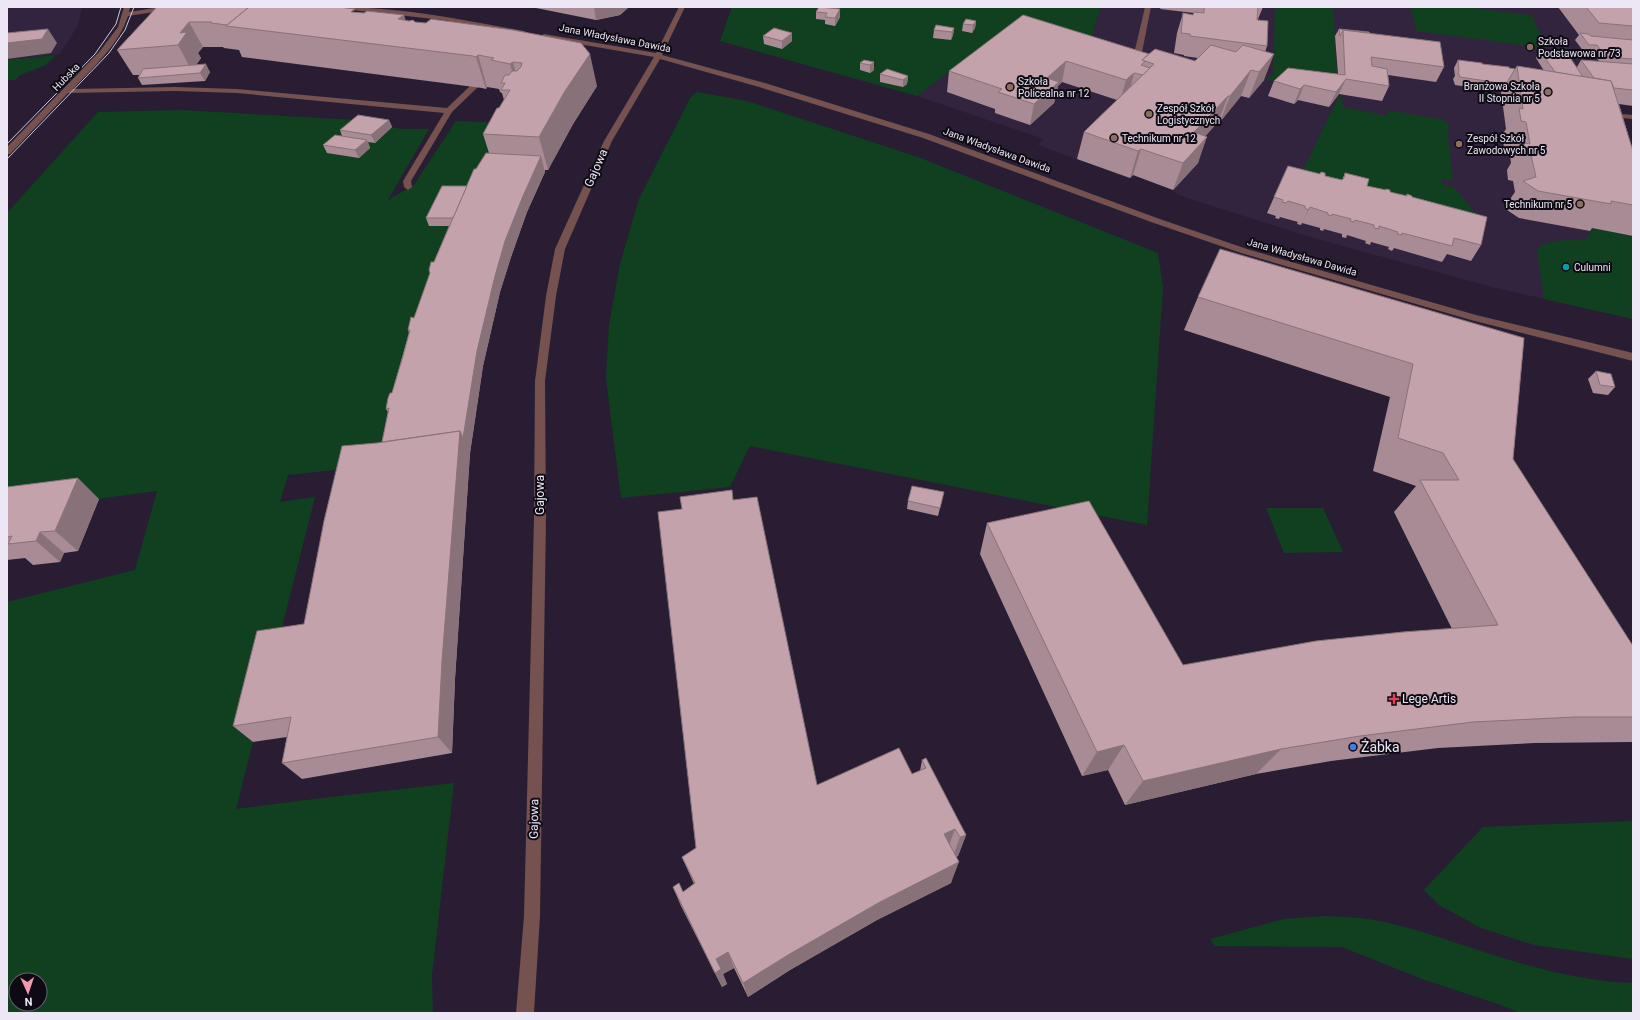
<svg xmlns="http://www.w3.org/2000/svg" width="1640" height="1020" viewBox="0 0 1640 1020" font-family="Roboto,sans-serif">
<rect width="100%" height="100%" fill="#281d32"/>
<!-- built -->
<g fill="#32243f">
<path d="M7,7h75l-4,18 -18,29 -53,6z"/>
<path d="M1101,7h532v99l-42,-4 42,113v104l-141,-32 -182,-50 -132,-42 -5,-5 -40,-15 -3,3h-3l-89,-33 6,-6 -127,-43 95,-72 76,24z"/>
</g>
<!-- green -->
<g fill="#114020" fill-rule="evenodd">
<path d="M732,7h369l-13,41 -76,-24 -95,72 -197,-55z"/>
<path d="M1275,7h58l5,83 -74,-10 9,-5z"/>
<path d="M1411,7h53l68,8 14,33 -130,-17z"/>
<path d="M56,55l-10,10 -26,10 -5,5h-8v-20z"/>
<path d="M697,92l50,9 171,56 240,96 5,34 -16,238 -397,-79 -20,41 -109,11 -15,-120 3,-53 11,-61 19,-65 51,-101z"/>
<path d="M1339,96h2l2,11 45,9v-6l52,9 9,4 -1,12 5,46 -11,-2 -1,5 13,3 26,32 -178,-46z"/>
<path d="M182,110l174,10 45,9h28l-41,71 26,-15 42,-64 54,2 -19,46 -62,56 32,2 -72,237 -101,11 -8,27 35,-5 -79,312 70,-9 148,-17 -22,192 1,38h-426v-411l128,-32 22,-79 -150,20v-298l91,-101zM16,980h24v24h-24z"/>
<path d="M1590,228l43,8v83l-89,-20 -7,-49c10,-14 35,-7 49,-11l4,-5z"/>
<path d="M1266,508h57l20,44 -59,1z"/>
<path d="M1633,821v138l-99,-14 -53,-17 -42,-23 -15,-15 59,-63z"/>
<path d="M1326,916c14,1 29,1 42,3 44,7 86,24 129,37 44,14 89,25 136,27v30h-112l-23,-9 -76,-25 -80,-32 -127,-1 -5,-7 74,-20z"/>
</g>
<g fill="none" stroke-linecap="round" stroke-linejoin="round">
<!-- minor -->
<g fill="#755150" fill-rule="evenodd">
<path d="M124,7h6l-1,5 31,-5h17l-3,2 -46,7c-9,29 -35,51 -55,73l102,-2 62,2 210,19 24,-23h6l1,2 -26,25 -41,69 1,6 -4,3 -4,-3 -1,-6 41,-68 -207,-20 -62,-2 -107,2 -58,61h-3v-7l93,-96 18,-24z"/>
<path d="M339,7c62,0 124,13 185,24l3,2 -3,2 -81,-15 -101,-11z"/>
<path d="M679,7h6l-23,48 103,28 164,51 228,84 90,31 229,66 157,38v8l-162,-41 -230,-67 -90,-31 -228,-84 -164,-51 -99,-28 -48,82 -47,108 -9,47 -11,85 1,137 -6,398 -6,97h-18l8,-97 10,-398 1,-137 11,-85 9,-47 49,-108 50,-84 -110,-19 -4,-2 4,-2 112,19z"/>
<path d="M1145,7h6l-9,45 11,2 1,2 -4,2 -15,-2 -1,-2z"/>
<path d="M1612,113l21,2v4l-21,-2z"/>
</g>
<!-- tram -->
<g stroke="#cfc8d7" stroke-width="1">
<path d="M7,144l88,-90 21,-30 5,-17"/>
<path d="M7,159l102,-106 16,-23 9,-23"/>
</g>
</g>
<!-- wall -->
<g fill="#a88b94">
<path d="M157,7l199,5 59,10 182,64 -24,38 -25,46h-3v2l-18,40 -16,45 -11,35 -17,74 -13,87 -15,226 -3,74 -150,26 -20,-16 5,-26 -34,5 -20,-16 71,-102 78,-182 6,-30 -2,-3 6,-16 17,-60 -1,-3 6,-12 20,-56 15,-36h-20l-3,-8 41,-32 9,-17 13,-16 -6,-19 21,-34 -2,-7 -2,-1 -1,-3 -12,-2 -1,2 -4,-1 -240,-31 -3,-7 -15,-2 -1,-1h-20l-5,6 3,5 -5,7 14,7 -5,9 -63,4 -4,-7 2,-3h-7l-16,-25z"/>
<path d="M531,7h98l-9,8 -24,5z"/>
<path d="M819,7l21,10 -5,9 -10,-2v-4l-9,-1v-7z"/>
<path d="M1161,7h102l-5,12 9,27 -2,6 -1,28 -15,18 -8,-2 -21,26h-2l-13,14 -7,27 -25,27 -40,-15 -3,3 -53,-19 7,-27 33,-32 -55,-18 -4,4 -4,17 -24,22 -35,-12v-4l-48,-17 2,-21 200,-17 46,7 3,-3 -14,-2v-1l-10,-2 3,-20 6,-20 10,2 1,-2 -34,-4z"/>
<path d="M1558,7h75v99l-14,-2 14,47v85l-41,-8 -2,3 -71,-13 -15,-10 11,-16 -2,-11 -5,-1 -1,-10 4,-7 -2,-15 -5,-1 -2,-12 4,-6 -5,-37 -46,-7 -2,-6 2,-3 -1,-8 4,-8 57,9 2,-3 27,5 -8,-13 4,-7 37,16 4,-7 18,1 -7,-9h-8l-9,-12 4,-5z"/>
<path d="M976,21l-1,7 -3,5 -10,-2 1,-7z"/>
<path d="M954,28l-1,7 -2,5 -18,-2 1,-8z"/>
<path d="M1339,29l31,4 74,34 -8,15 -48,-7 1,11 -7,15 -43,-7 -10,13 -31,-7 -4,4 -26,-8 6,-15 64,-7 -3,-38z"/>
<path d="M792,33v8l-10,8 -18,-5 -1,-8z"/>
<path d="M874,62v8l-4,3 -10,-3v-7z"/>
<path d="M880,74l28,2 -1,8 -4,3 -23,-5z"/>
<path d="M389,120l3,7 -17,16 -7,-1 2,6 -11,10 -32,-5 -4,-8 19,-9 -2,-6z"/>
<path d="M1288,166l54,14 3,-7 22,13 18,4 1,-1 4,3 16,4 1,-2 74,51 -10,16 -24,-7 -5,8 -48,-14 -2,3 -4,-2 1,-2 -18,-5 -1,3 -5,-2 1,-2 -19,-6 -1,3 -4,-1v-3l-18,-5 -1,2 -3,-1v-2l-18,-5 -1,2 -4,-1 1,-2 -18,-5 -1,2 -4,-1 1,-2 -9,-3z"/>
<path d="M1198,297l326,41 -11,121 120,187v95l-1,1 -97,1 -97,5 -107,13 -75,13 -131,31 -17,-35 -26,6 -102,-222 7,-31 196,142 269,-36 -58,-117 22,-26 -43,-15 17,-74 -206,-67z"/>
<path d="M1596,371l19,16 -7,8 -15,-2 -5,-14z"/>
<path d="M7,487l92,12 -21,52 -14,2 -4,9 -27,3 -8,-7 -18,2z"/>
<path d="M733,500l84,285 95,-11 8,-3 2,-11 44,75 -8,21 -2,1 -5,26 -74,37 -87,50 -42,27 -14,-29 -11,6 4,10 -5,3 -41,-81 -8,-19 10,5 11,-8 -12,-27 14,-9z"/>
<path d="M942,500l-4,16 -31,-7 1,-8z"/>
</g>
<!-- shaded-wall -->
<g fill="#887178">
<path d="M594,7h35l-9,8 -24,5z"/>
<path d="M840,9v8l-5,9v-8z"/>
<path d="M404,15l10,31 -16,-27z"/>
<path d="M976,21l-1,7 -3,5 1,-8z"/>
<path d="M189,22l14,25 -5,6 3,5 -9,13 -14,-26 2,-12z"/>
<path d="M954,28l-1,7 -2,5 1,-8z"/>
<path d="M48,29l9,14 -6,10 -44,6v-16z"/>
<path d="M792,33v8l-10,8v-8z"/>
<path d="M590,54l7,32 -24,38 -25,46 -9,-33 26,-46z"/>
<path d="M1274,54l-10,26 -15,18 10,-26z"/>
<path d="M478,55l9,32 -1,2 -10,-32z"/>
<path d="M1066,61l-4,21 -4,4 -4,17 -24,22 4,-21 13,-26z"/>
<path d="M513,62l8,32 -2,2 -9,-32z"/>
<path d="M874,62v8l-4,3v-8z"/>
<path d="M206,64l4,8 -5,9 -5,-8z"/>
<path d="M1251,70l-10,26 -21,26 10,-26z"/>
<path d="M1134,73l-5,21 -9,7 6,-21z"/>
<path d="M908,76l-1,8 -4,3v-7z"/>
<path d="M1346,79l-7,15 -10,13 7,-15z"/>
<path d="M1304,85l-6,15 -4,4 6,-15z"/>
<path d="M1228,96l-10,26 -33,37 9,-27z"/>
<path d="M389,120l3,7 -17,16 -4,-8z"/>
<path d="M1207,137l-9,26 -25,27 10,-27z"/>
<path d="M367,140l3,8 -11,10 -4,-8z"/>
<path d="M1141,149l-8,26 -3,3 8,-27z"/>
<path d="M541,156l4,16 -18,40 -16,45 -11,35 -17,74 -13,87 -15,226 -3,74 -14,-16 4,-76 18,-230 17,-80 18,-75 10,-35 18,-45z"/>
<path d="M1310,207l-9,18 7,-15z"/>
<path d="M78,478l21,21 -21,52 -23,-20z"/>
<path d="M40,532l24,21 -4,9 -24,-21z"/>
<path d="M1124,745l-16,25 -26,6 15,-24z"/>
<path d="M1281,749l-25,25 -131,31 18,-24z"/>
<path d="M955,829l-8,22 -3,-17z"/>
<path d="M966,835l-8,21 -6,3 8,-22z"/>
<path d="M959,862l-8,21 -74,37 -87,50 -42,27 -5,-14 45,-28 92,-53z"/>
<path d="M728,952l6,16 -11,6 4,10 -5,3 -7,-14 1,-14z"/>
</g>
<!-- building -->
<g fill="#c3a2ac" stroke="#887178">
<path d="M157,7h92l-22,18 -16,-2 1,-1h-23l-9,11 7,-1 -9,13 -61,5z"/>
<path d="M249,7h89l17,2 -4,3 13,1 3,-2 37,4 -6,4 11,2 4,-1 2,2 11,1 5,-4 82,11 68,13 9,11 -25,37 -26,46 -56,-3 14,-26h2l11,-18h-9l4,-7h-4l4,-8h4l3,-4h5l4,-4 1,-4 -9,-1 -3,2 -19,-4 3,-2 -16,-3 -2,2 -3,-1 -247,-30z"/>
<path d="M819,7l21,2 -5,9 -10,-1 2,-4 -11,-1z"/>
<path d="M1204,7h54l-1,13 11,1 -1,25 -77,-10v-2l-9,-1 2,-20 10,2 1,-3 10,1z"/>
<path d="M1586,7h47v19l-34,-3z"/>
<path d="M1023,15l126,39 -7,6 3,1 -4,4 9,3 -7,7 -9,-2 -8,7 -60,-19 -19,17 12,4 -25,22 -36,-12 4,-3 -53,-18z"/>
<path d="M966,19l10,2 -3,4 -10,-1z"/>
<path d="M936,25l18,3 -2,4 -18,-2z"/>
<path d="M774,28l18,5 -10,8 -19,-5z"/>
<path d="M48,29l-6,10 -35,4v-10z"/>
<path d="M1339,29l30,3 1,1 -27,-3 -3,6z"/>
<path d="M1343,30l97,12 4,25 -73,-10 1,9 15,3 2,17 -43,-7 -10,13 -32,-7 -4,4 -26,-8 14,-13 57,7z"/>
<path d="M1580,33l8,1 3,2 42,4v19l-27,-2 -9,-12h-8z"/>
<path d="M1211,45l25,7 7,-7 31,9 -15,18 -8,-2 -21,26h-2l-34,36 13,5 -24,26 -42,-14 -3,2 -54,-19 70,-68 -12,-4 13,-11 40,12z"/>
<path d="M1540,51l27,2 16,24 -28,-5z"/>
<path d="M864,60l10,2 -4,3 -10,-2z"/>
<path d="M1458,60l24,3v1l27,3v1l6,1 -9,15 -46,-7 -2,-5 1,-1z"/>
<path d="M1581,60l52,4v26l-19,-2 -3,-7 -17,-3z"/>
<path d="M206,64l-6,9 -62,5 5,-9z"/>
<path d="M1517,66l94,15 22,70v54l-22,-4v3l-73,-13 -15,-10 13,-4 -5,-22 -5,-1 -2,-11 6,1 -4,-22 -5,-1 -2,-13 4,1z"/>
<path d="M887,69l21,7 -5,4 -23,-6z"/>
<path d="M358,115l31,5 -18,15 -31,-5z"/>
<path d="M335,135l32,5 -12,10 -32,-5z"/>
<path d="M486,153l55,3 -18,40 -18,45 -10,35 -18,75 -14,87 -3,-7 -78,11 7,-34 -3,1 2,-11 2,-5h2l11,-37 7,-26h-2l3,-13 3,1 16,-45 -1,-3 2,-8h3l40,-93h2z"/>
<path d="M1288,166l32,8 1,-2 4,1v3l17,4 2,-2 1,-5 24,6 -2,7 19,4v-1l4,1v2l17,4v-2l5,2v1l75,20 -6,28 -27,-7 -2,8 -50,-13v2l-5,-1 1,-2 -19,-6v3l-5,-1v-3l-19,-5 -1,2 -4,-1 1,-2 -19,-5 -1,2 -3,-1v-2l-18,-6 -2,3 -3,-2v-2l-17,-5 -2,2 -4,-1 1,-2 -9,-3z"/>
<path d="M442,186h25l-14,32h-27z"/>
<path d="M1220,249l304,89 -11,121 120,187v71h-58l-102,5 -113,14 -79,13 -138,32 -19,-36 -27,7 -110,-229 102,-22 94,164 133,-24 87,-9 95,-7 -78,-145h39l-16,-27 -45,-15 15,-74 -215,-67z"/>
<path d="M1596,371l15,3 4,13 -15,-2z"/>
<path d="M460,431l-18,230 -4,76 -156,26 9,-46 -58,9 24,-95 47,-7 20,-103 18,-75 35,-3z"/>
<path d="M78,478l-23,53 -15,1 -4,9 -28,3 4,-8 -5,1v-50z"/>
<path d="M912,486l32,6 -4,16 -32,-7z"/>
<path d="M732,490l1,10 24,-3 60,288 82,-37 13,26 14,-6 -4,-8 4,-2 40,77 -6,2 -5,-8 -11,5 15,28 -79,40 -92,53 -45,28 -15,-31 -12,7 5,10 -6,4 -42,-86 6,-4 4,9 12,-9 -13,-26 14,-9 -38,-336 24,-3 -2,-12z"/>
</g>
<!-- markers -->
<g fill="#8d6e63" stroke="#0e0a13" stroke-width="1.5">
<circle cx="1530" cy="47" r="4"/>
<circle cx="1010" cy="87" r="4"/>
<circle cx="1548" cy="92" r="4"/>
<circle cx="1149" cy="114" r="4"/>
<circle cx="1114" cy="138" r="4"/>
<circle cx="1459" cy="144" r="4"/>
<circle cx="1580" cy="204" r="4"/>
</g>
<circle fill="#0f9aa8" stroke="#0e0a13" stroke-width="1.5" cx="1566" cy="267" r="4"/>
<path fill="#e0444e" stroke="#0e0a13" stroke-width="1.5" d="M1392 693h4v4h4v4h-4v4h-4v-4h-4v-4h4z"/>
<circle fill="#3f7fe0" stroke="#0e0a13" stroke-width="1.5" cx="1353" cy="747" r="4"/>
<g text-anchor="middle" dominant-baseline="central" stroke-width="4" stroke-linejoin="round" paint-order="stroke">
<!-- far-street labels -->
<g font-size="10" fill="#ede7f5" stroke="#0e0a13">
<text transform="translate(615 38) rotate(11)">Jana Władysława Dawida</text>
<text transform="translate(66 77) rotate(-46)">Hubska</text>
<text transform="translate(997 150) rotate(20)">Jana Władysława Dawida</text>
<text transform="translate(1302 257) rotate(16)">Jana Władysława Dawida</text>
</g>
<!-- far-poi labels -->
<g font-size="10" fill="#ede7f5" stroke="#0e0a13" text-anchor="start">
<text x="1538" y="41">Szkoła<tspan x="1538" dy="12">Podstawowa nr 73</tspan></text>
<text x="1018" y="81">Szkoła<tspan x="1018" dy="12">Policealna nr 12</tspan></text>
<text x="1540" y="86" text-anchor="end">Branżowa Szkoła<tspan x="1540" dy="12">II Stopnia nr 5</tspan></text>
<text x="1157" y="108">Zespół Szkół<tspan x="1157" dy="12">Logistycznych</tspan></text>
<text x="1122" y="138">Technikum nr 12</text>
<text x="1467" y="138">Zespół Szkół<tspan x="1467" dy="12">Zawodowych nr 5</tspan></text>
<text x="1572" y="204" text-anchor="end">Technikum nr 5</text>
<text x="1574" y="267">Culumni</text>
</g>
<!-- street labels -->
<g font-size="12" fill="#ede7f5" stroke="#0e0a13">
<text transform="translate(596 168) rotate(-66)">Gajowa</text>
<text transform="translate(540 495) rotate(-90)">Gajowa</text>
<text transform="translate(534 819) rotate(-89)">Gajowa</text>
</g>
<!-- poi labels -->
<g font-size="12" fill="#ede7f5" stroke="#0e0a13" text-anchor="start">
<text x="1402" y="699">Lege Artis</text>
</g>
<!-- near-poi labels -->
<g font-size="14" fill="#ede7f5" stroke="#0e0a13" text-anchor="start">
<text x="1361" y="747">Żabka</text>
</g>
</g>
<!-- border -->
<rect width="1640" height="1020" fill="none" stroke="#ede7f5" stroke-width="16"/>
<!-- north arrow -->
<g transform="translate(28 992) rotate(177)"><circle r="19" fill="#0e0a13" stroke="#67626d"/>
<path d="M0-3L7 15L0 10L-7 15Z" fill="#f29aaf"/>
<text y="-6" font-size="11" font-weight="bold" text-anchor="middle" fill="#ede7f5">N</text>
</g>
</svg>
